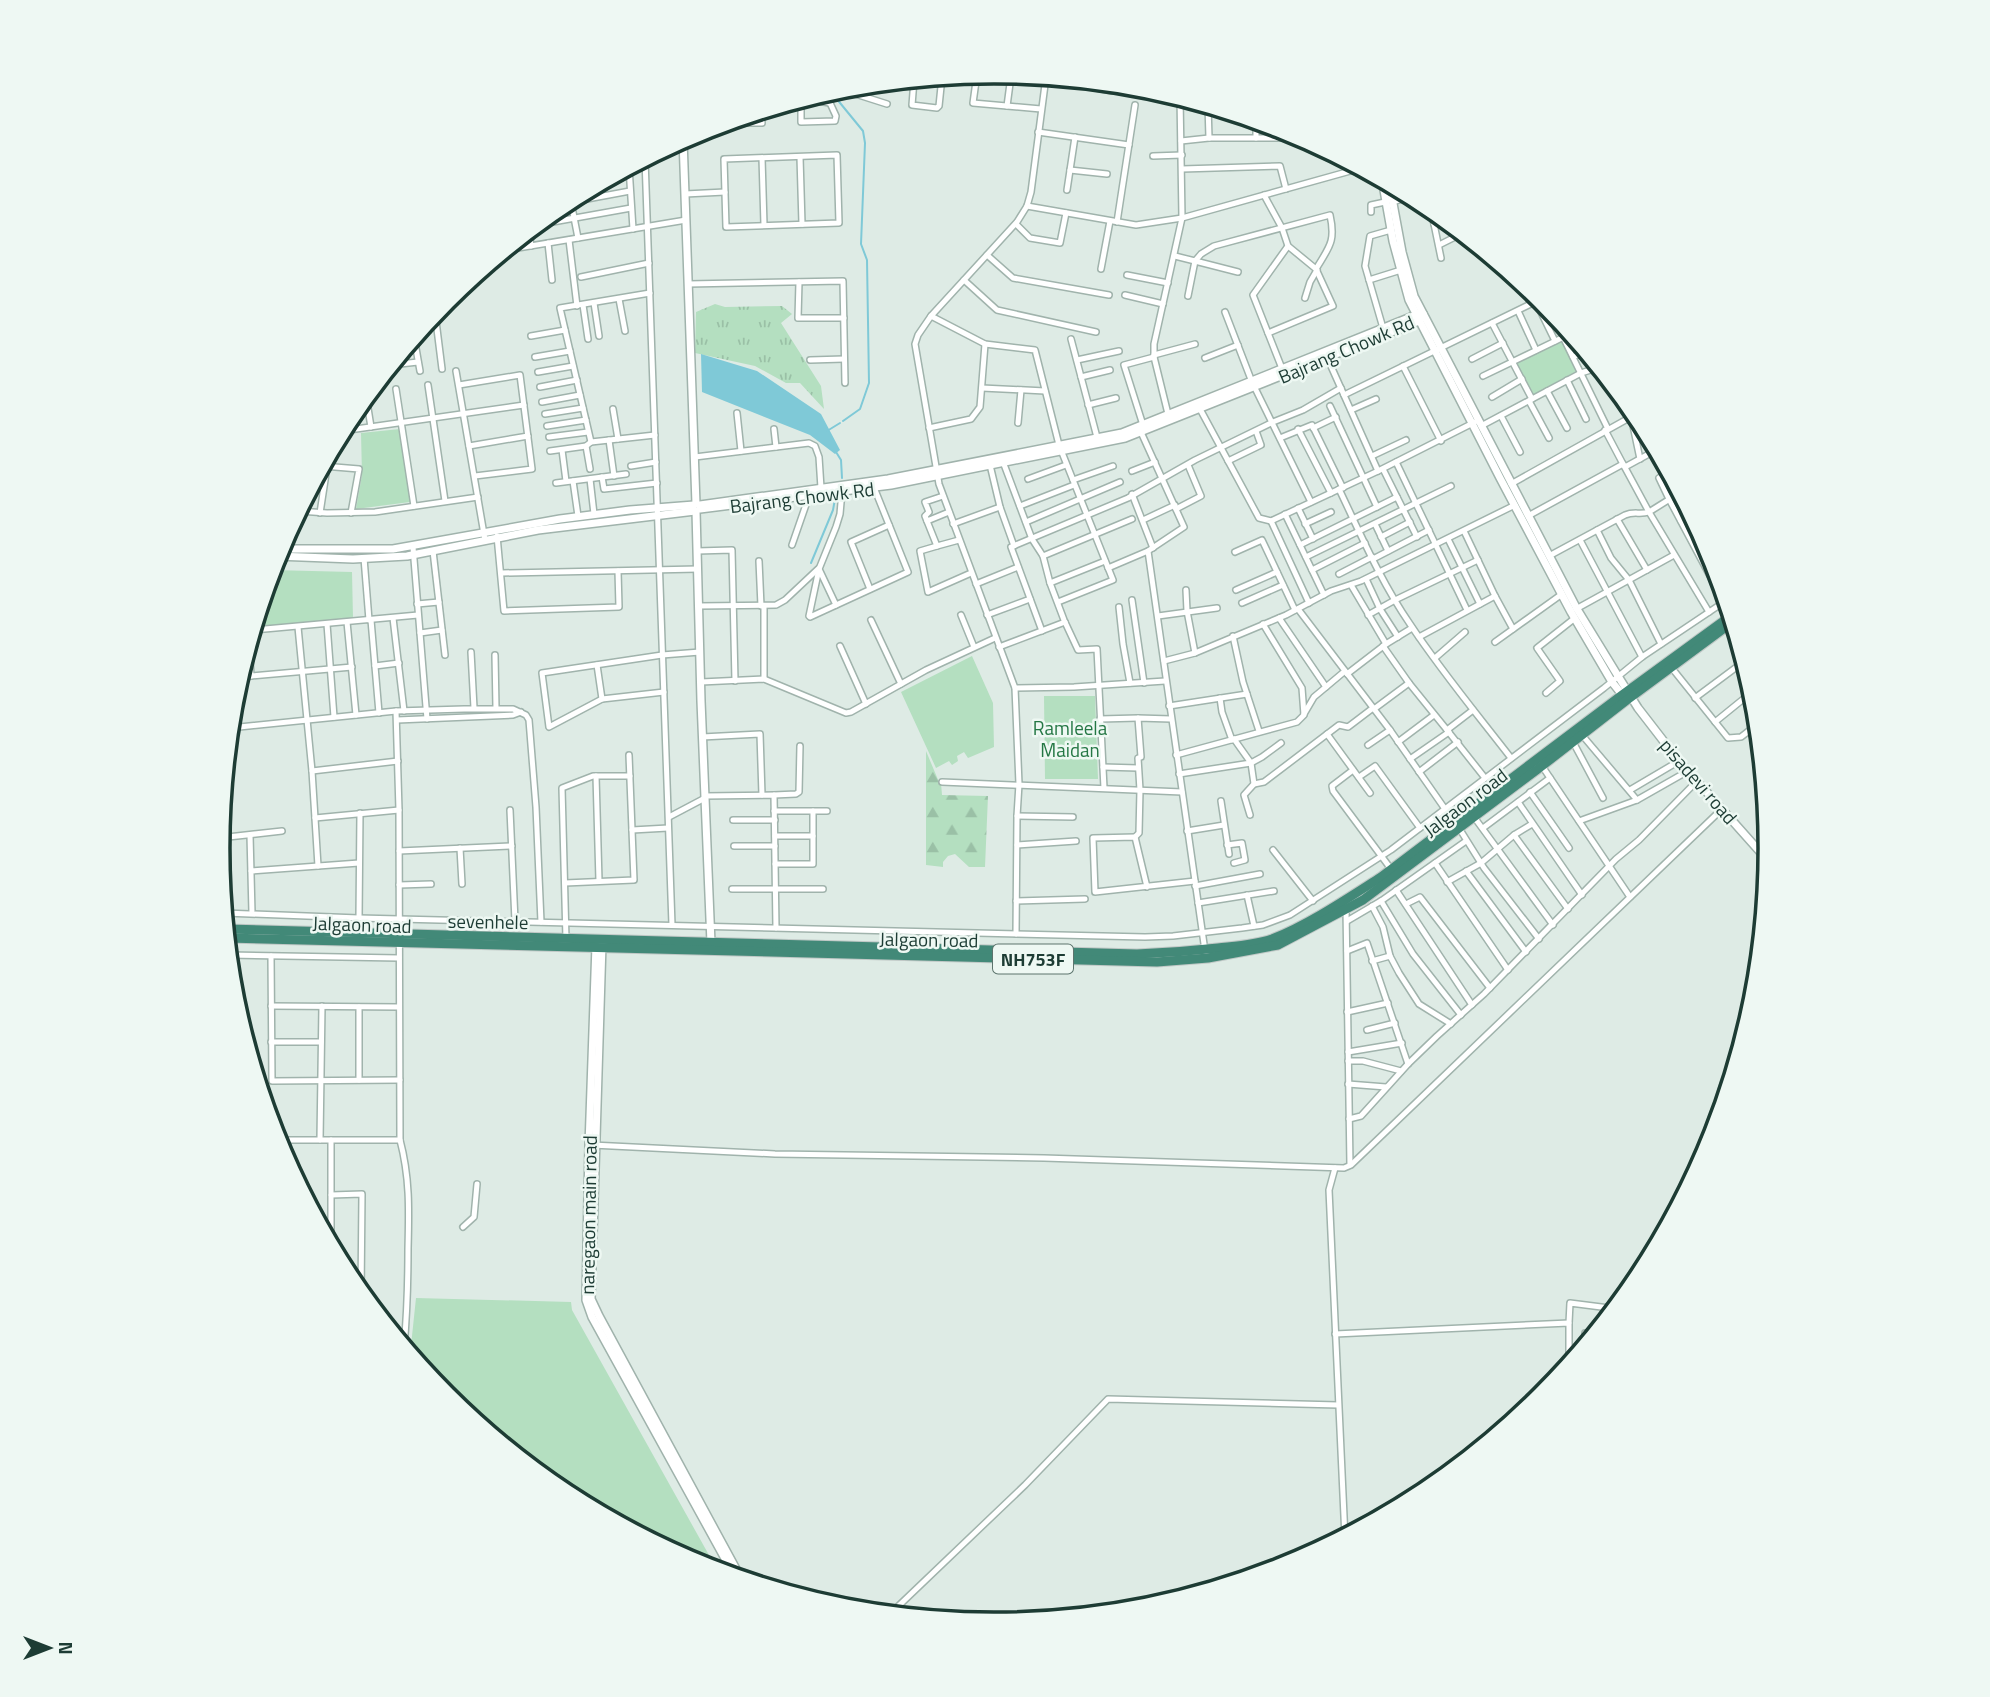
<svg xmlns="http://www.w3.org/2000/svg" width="1990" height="1697" viewBox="0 0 1990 1697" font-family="'Titillium Web',sans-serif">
<defs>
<pattern id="grass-tufts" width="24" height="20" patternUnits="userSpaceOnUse" patternTransform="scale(1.75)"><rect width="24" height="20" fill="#b4dfc0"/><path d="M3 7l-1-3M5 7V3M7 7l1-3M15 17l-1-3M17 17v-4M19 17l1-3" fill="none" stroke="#9ac0a6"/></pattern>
<pattern id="forest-firs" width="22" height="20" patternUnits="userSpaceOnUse" patternTransform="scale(1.75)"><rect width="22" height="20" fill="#b4dfc0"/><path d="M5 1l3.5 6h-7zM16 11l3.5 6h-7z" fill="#9ac0a6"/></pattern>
</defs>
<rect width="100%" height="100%" fill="#deebe5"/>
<!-- grass -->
<path fill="url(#grass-tufts)" d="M715,304l10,3 57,-1 10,8 -11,9 40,63 3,23 -24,-26h-14l-31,-17 -60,-13 1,-41z"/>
<!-- forest -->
<path fill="url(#forest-firs)" d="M926,751l13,31 2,1 1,12 46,1 -3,71h-16l-14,-13 -7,2 -5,6v5l-17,-2z"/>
<!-- park -->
<g fill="#b4dfc0">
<path d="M1562,339l16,33 -45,24 -18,-34z"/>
<path d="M400,429l10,73 -54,7 6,-34 -1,-42z"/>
<path d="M272,570l80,2 1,47 -90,8 -1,-24z"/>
<path d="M972,656l21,47 1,44 -26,11 -4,-6 -7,4 1,5 -6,4 -3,-4 -13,7 -35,-76z"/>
<path d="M1044,696h51l3,83h-53z"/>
<path d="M416,1298l155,4 1,8 147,263 -22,-7 -94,-51 -2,-7 -8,2 -30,-16 -118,-97 -35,-42z"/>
</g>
<!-- water -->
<path fill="#7fc9d7" d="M701,354l56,17 64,43 19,36 -5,4 -25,-19 -108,-43z"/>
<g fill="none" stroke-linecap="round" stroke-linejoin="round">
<!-- stream -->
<g stroke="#7fc9d7" stroke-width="2">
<path d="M836,89v9l27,33 2,12 -4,101 6,16 2,123 -9,26 -17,12"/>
<path d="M827,431l13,-8"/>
<path d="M836,452l5,8 1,18"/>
<path d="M811,563l22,-53 2,-11"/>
</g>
<!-- minor casing -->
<g stroke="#a0b3ac" stroke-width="8">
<g id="minor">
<path d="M977,74l-4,29 68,6"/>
<path d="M1046,78l66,13"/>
<path d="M914,80l-2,25 25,3 2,-2 3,-29"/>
<path d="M1139,86v3"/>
<path d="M844,87l-1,3 44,14"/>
<path d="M803,99l27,4"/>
<path d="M801,100v22l34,-1 1,-5 -11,-24"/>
<path d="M1208,105l1,33"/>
<path d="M1007,106l4,-30"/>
<path d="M1256,120v18"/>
<path d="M724,123h38l-1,-11"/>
<path d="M1038,132l91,13"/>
<path d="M1181,141l28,-3h96"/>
<path d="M837,155l2,68 -113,4 -2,-68z"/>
<path d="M1153,156l29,-1"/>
<path d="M800,157l2,67"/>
<path d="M762,158l2,67"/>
<path d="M645,159l27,766"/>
<path d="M629,167l4,62"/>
<path d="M1182,169l98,-3 6,23"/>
<path d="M1070,170l37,4"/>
<path d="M1067,190l8,-53"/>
<path d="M685,194l40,-2"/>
<path d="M1264,195l18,33 6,18 28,23 17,37 -65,27"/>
<path d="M1392,202l21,-6"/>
<path d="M1430,205l4,19 12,-6"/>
<path d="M1027,206l109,19 46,-7 179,-50"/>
<path d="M1371,212v-7l14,-3"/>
<path d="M1117,222l18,-117"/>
<path d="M1016,224l14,14 30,5 6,-30"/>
<path d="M1434,224l7,34"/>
<path d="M536,225l95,-17"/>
<path d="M529,231l2,15"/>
<path d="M578,238l-7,-36 59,-11"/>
<path d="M569,240l8,66"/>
<path d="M548,243l4,37"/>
<path d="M1439,245l24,-12"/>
<path d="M506,250l180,-30"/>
<path d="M987,255l26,23 96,17"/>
<path d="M1175,256l20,5 6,-7 13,-8 116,-31c6,27 -1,32 -14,54"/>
<path d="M1101,269l9,-48"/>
<path d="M1127,275l41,8"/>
<path d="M581,277l68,-14"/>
<path d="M964,280l33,30 99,22"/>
<path d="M1369,280l32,-10"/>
<path d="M799,282l-1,36h46"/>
<path d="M688,284l155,-3 2,102"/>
<path d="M650,293l-90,15 31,134 64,-7"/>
<path d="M1125,295l38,9"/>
<path d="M1188,296l7,-35 43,11"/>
<path d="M1305,298l5,-16 7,-12"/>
<path d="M619,299l6,32"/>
<path d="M1536,302l19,39"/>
<path d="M594,303l5,33"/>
<path d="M583,305l5,34"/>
<path d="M1518,311l18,39"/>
<path d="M1225,312l27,70 59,120"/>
<path d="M435,313l7,56"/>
<path d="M931,316l54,28 50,6 24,95 54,135 -55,22"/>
<path d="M1492,323l40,76"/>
<path d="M1383,328l-18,-62 5,-30 21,-6"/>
<path d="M531,336l34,-6"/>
<path d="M414,337l6,34"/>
<path d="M1563,337l45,92"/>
<path d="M1071,339l27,102"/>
<path d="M1154,355l41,-11"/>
<path d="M1326,355l52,116"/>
<path d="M535,357l35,-6"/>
<path d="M1573,357l14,-6"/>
<path d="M1205,358l33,-13"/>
<path d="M1472,359l31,-16"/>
<path d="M810,360l34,-1"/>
<path d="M1077,360l42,-9"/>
<path d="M391,365l27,-3"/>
<path d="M1403,366l38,75"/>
<path d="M456,371l29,169"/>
<path d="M1283,371l-30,-76 35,-49"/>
<path d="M538,372l35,-6"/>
<path d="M1483,376l89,-43"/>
<path d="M1081,377l29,-7"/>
<path d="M1567,380l19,39"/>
<path d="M428,385l17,116"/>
<path d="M459,385l61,-10 12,94 -57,7"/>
<path d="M540,387l37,-7"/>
<path d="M982,388l63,3"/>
<path d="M396,389l18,117"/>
<path d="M1547,391l20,37"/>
<path d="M1344,395l199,-97"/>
<path d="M366,396l5,31"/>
<path d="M1492,397l30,-18"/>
<path d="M1529,401l20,37"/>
<path d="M542,402l38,-7"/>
<path d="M1088,405l28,-7"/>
<path d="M1330,406l47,101"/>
<path d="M613,409l5,30"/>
<path d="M1200,409l59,109 12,3 107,-50 97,-49"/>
<path d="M1351,410l25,-11"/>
<path d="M737,413l4,38"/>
<path d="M545,414l38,-6"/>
<path d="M1501,416l19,36"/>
<path d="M1631,416l9,43"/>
<path d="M1169,418l-15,-61v-13l28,-126 -2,-121"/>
<path d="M1018,423l3,-33"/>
<path d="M1143,425l-19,-60 30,-8"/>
<path d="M547,426l39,-6"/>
<path d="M1481,426l100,-53 19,-6"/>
<path d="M929,428l42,-9 9,-12 5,-63"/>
<path d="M1313,428l23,-11"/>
<path d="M774,429l2,18"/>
<path d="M1298,429l33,64"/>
<path d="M1140,430l44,97 -36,24 57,400"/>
<path d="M342,431l182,-26"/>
<path d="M549,437l39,-5"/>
<path d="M1280,438l32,-13 31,63"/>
<path d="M609,440l5,36"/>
<path d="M469,446l59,-10"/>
<path d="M586,446l4,23"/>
<path d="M562,450l4,31"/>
<path d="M550,451l36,-5 5,-4"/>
<path d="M1372,456l34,-16"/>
<path d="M695,457l114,-14 6,3 4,11 2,31"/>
<path d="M1002,459l30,80 11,17 7,27 14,37 14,30 19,-1 7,139"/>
<path d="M1228,461l33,-16 -5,-14"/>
<path d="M1396,462l71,148"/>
<path d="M1623,464l26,48 32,-20"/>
<path d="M990,465l10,42 14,39"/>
<path d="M323,466l36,3 -8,44"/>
<path d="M631,466l25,-4"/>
<path d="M1625,467l33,-18"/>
<path d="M1383,469l34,68"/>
<path d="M1132,471l23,-9"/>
<path d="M1670,472l-11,6 10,21 55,103"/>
<path d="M602,477l2,12 53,-6"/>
<path d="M590,479l4,35"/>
<path d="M1028,479l38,-14"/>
<path d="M1073,480l40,-14"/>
<path d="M573,481l5,35"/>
<path d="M556,483l70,-9"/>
<path d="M1511,484l127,-71"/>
<path d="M1339,489c22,46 42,93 71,135 31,47 67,90 101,134"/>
<path d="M1132,494l21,54"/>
<path d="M943,496l-18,6 4,10 -4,4 12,30 22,-6"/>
<path d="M1020,506l54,-21"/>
<path d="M1298,508l15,31"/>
<path d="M1176,509l25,-13 -13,-31"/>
<path d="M299,511l28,2 48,-1 103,-15"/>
<path d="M320,513l7,-46"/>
<path d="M1285,514l39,81"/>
<path d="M1528,516l95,-52 -18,-34"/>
<path d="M1617,519l30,51"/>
<path d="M1143,520l32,-15"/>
<path d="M927,521l22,-9"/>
<path d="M1271,521l38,82"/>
<path d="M1681,521l12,-7"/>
<path d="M1026,522l94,-40"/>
<path d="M953,524l47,-17"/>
<path d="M1305,524l26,-12"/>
<path d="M1375,524l13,27"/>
<path d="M1597,530l14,28 18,22 32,64"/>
<path d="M1464,531l31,65 18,33"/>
<path d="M497,536l7,75 115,-4 -1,-36"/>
<path d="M1381,537l29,-15"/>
<path d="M1448,539l32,65"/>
<path d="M1580,540l62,117"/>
<path d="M1692,541l12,-6"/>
<path d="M792,545l17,-49"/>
<path d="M1300,545l97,-48"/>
<path d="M937,546l-17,5 8,41 43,-19"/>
<path d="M413,547l14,172"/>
<path d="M433,551l12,104"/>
<path d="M697,551l35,-1 3,131"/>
<path d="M1235,552l27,-12 33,70"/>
<path d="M1043,556l89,-37"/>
<path d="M1549,556l76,-41c9,-4 15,0 24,-3l60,100"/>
<path d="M285,557l1,-22"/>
<path d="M1306,557l145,-71"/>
<path d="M364,558l5,62"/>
<path d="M1373,559l56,-29"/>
<path d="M759,561l2,45"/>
<path d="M1704,563l10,-6"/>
<path d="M1108,568l40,-17"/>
<path d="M819,569l-10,47 1,1 98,-45 -35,-87"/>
<path d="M1312,570l53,-27"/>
<path d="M502,573l196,-4"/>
<path d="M1339,574l33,-17"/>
<path d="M1366,579l14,30 18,28"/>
<path d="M1050,583l55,-22"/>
<path d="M976,584l42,-17"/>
<path d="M1351,585l35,59"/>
<path d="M870,589l-19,-47 38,-17"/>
<path d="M1186,590l1,21 8,42"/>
<path d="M1236,590l41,-18"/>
<path d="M1132,600l12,83"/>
<path d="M1242,603l41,-18"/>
<path d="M417,604l22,-2"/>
<path d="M836,605l-17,-36 17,-42 4,-13 2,-23"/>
<path d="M699,606l77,-1 9,-5 33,-31"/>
<path d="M764,606v73"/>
<path d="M1119,607l4,37 7,39"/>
<path d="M1298,609l92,121 55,79"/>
<path d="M1576,609l98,-54"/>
<path d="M961,615l13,32"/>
<path d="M987,615l43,-16"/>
<path d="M1368,615l27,-15 83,-40"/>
<path d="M1158,616l59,-8"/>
<path d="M393,618l11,93"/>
<path d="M1279,618l47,69"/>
<path d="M371,620l8,93"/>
<path d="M871,620l30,64"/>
<path d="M347,622l9,93"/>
<path d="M327,624l7,93"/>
<path d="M298,627l14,144 6,95"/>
<path d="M253,630l165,-15"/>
<path d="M1042,631l-31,-84 117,-49 67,-38 78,-38 30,-12 38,-22"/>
<path d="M420,633l22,-3"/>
<path d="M1233,636l10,46 16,49"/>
<path d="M1419,637l76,-41"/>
<path d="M1495,642l67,-48"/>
<path d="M249,646l2,30"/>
<path d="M840,646l26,58"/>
<path d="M1383,646l26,37 38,47"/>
<path d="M999,647l66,-25"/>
<path d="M471,652l3,56"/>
<path d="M495,655l1,53"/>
<path d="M1435,658l30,-26"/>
<path d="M1164,661l31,-8 91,-38 45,-24 30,-10 154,-76"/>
<path d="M597,665l5,34"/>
<path d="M375,666l24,-3"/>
<path d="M1671,667l57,71 13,-1 18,-14"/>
<path d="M1347,674l39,-30 26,-16"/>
<path d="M239,677l113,-10"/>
<path d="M701,682l63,-3 82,34 5,-1 75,-42 69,-32"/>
<path d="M1015,688l59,-1 91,-6"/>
<path d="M664,692l-62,7 -53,28 -7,-54 120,-18 38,-3"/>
<path d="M1546,693l14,-12 -23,-33 38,-30"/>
<path d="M1220,698l2,14 10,28"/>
<path d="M1695,698l51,-38"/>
<path d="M1169,706l78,-12"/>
<path d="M1374,709l35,-26"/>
<path d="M1473,710l-26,20 38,48"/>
<path d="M396,711l3,99 1,330c10,38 9,70 8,109 0,33 -1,65 -4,98"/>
<path d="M1304,714l10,-17 31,-26"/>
<path d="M1100,719l38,-1"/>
<path d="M397,720l116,-5 8,-3"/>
<path d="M1715,722l37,-30"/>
<path d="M230,728l166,-17 68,-2h49l13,6 3,5 7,87 5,115"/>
<path d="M1327,734l43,59"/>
<path d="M1582,735l55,65"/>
<path d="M702,737l58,-3 2,61"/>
<path d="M1234,739l17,24 3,21 -10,11 6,20"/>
<path d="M1398,742l36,-27"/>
<path d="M1573,742l30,56"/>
<path d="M1368,745l22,-15"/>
<path d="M1176,755l121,-33 7,-7 -2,-27 -39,-64"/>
<path d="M1410,759l39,-27"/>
<path d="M1542,766l88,131"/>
<path d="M1103,767l35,1"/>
<path d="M1353,770l-21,16 1,5 58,78"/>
<path d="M312,771l86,-10"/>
<path d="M1419,772l39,-30"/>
<path d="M1179,774l72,-11 11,-6 19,-14"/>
<path d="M596,776l3,105"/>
<path d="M1359,777l16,-11 45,62"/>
<path d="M942,782l240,10"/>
<path d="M1254,784l10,-2 75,-57 9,2 25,-19"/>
<path d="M1630,790l49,-29"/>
<path d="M1530,792l39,56"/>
<path d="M774,795l22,-1 3,-2 1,-46"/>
<path d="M705,796l69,-1 2,133"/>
<path d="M1221,801l8,53"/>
<path d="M1518,802l64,93"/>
<path d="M510,810l5,111"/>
<path d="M774,811h53"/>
<path d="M1017,816l56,1"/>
<path d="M669,817l36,-19"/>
<path d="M1474,817l79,108"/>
<path d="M315,818l84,-8"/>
<path d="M733,820h42"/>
<path d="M1579,821l58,-21 51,-29"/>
<path d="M1459,828l25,40 55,71"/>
<path d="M1483,828l67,-50"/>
<path d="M632,830l36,-2"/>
<path d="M1187,831l37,-6"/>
<path d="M250,835l2,78"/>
<path d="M1514,835l54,74"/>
<path d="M775,836h38"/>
<path d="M1135,837l4,-4 1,-43 -2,-32 3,-1 -3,-39 33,1"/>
<path d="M219,838l63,-7"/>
<path d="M1017,845l59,-4"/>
<path d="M1227,845l15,-2 3,17 -11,3"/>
<path d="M734,846h41"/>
<path d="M460,848l2,36"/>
<path d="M1273,850l40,51"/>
<path d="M399,851l113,-5"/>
<path d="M1435,863l73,107"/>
<path d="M775,864h38v-53"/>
<path d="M251,871l108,-8"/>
<path d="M1466,871l60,81"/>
<path d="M1447,882l34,-19 33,-28 18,-11"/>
<path d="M565,883l69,-3 -5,-125"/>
<path d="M399,885l32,-1"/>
<path d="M1195,886l65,-12"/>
<path d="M1147,887l-12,-50 -42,1 2,54 100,-11"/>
<path d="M732,889h91"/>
<path d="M1396,890l76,115"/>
<path d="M1247,895l7,31"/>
<path d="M1016,901l69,-2"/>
<path d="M1381,901l32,53 48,61"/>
<path d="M1198,903l76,-12"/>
<path d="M1406,904l14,-7 70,91"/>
<path d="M1372,906l11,21 7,29"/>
<path d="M1346,909l4,256"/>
<path d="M225,913l134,5 786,19 28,-1 69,-8 21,-3 27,-10 101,-65 213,-162 38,-31 85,-57"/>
<path d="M359,918l1,-105"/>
<path d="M1347,921l34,-20 85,-60"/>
<path d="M1016,934l1,-118 2,-32 -4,-96 -76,-204 -24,-140 3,-9 13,-19 86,-94 10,-16 4,-14 15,-115"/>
<path d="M566,939l-4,-151 31,-12h37"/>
<path d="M1347,951l20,-8 41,121"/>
<path d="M229,955l170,3"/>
<path d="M271,956l1,125 128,-1"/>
<path d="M1372,961l18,-5 9,17 20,31 32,20"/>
<path d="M271,1006l128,1"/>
<path d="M1347,1012l41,-9"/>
<path d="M1367,1030l28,-7"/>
<path d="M271,1042h50"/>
<path d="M1348,1052l54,-9"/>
<path d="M1348,1061h15l38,10"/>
<path d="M359,1080v-73"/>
<path d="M1348,1084l38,3"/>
<path d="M1349,1119l12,-3 47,-52 29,-28 47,-42 132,-135 23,-19 58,-59"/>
<path d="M276,1140h124"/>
<path d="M281,1140v13"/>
<path d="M320,1140l2,-134"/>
<path d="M331,1140v107"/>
<path d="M592,1145l183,9 269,4 300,10 7,-3 371,-356"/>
<path d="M1335,1168l-6,22 16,348"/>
<path d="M331,1195l31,-1 -1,101"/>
<path d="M463,1227l11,-10 3,-33"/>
<path d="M1569,1323l1,-20 47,6"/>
<path d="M1603,1327l1,-19"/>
<path d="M1585,1333l11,2"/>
<path d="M1335,1334l234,-11v45"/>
<path d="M889,1615l136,-130 83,-86 230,6"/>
</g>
</g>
<!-- tertiary casing -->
<g stroke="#a0b3ac" stroke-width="10">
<g id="tertiary">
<path d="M683,139l13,365"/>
<path d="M1382,179l11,62 16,59 91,178 71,134 41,70 12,15"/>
<path d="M1389,182l13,70 12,44 163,313 41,67 20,32 41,53 91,102"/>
<path d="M700,505l188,-26 234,-46 294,-118 7,-1"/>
<path d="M700,509l191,-24 234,-47 294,-117 4,-7"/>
<path d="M696,511l5,190 10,242"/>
<path d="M279,549h114l167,-30 70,-9 64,-5"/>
<path d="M276,556l77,3 54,-3 131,-26 157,-19"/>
<path d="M602,944l-11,355 8,17 138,255 1,7"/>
<path d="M596,945l-7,200 -3,155 6,17 141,256 4,3"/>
</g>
</g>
<!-- trunk casing -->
<g stroke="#c0c8c6" stroke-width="11">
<g id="trunk">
<path d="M226,929l911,25c27,-1 54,-3 81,-6 18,-2 37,-3 54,-9 36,-14 76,-41 109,-62l241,-182 110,-80"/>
<path d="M227,938l930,24 51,-4 70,-13 85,-45 175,-131 89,-69 107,-79"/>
</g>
</g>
<!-- minor -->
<use href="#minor" stroke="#fff" stroke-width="5"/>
<!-- tertiary -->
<use href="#tertiary" stroke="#fff" stroke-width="7"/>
<!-- trunk -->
<use href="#trunk" stroke="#428978" stroke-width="9"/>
</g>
<g text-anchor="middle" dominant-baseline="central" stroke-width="5" stroke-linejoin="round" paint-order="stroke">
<!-- shield labels -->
<rect fill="#eef8f3" stroke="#5c746d" stroke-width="2" x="993" y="944.5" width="80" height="29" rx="5"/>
<g font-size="18" font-weight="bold" fill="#1d3c34">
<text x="1033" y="959">NH753F</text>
</g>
<!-- street labels -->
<g font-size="19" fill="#1d3c34" stroke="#eef8f3">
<text transform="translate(1346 349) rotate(-23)">Bajrang Chowk Rd</text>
<text transform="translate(802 497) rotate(-7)">Bajrang Chowk Rd</text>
<text transform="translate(1699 781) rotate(49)">pisadevi road</text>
<text transform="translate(1465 802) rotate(-37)">Jalgaon road</text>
<text transform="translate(488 921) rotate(1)">sevenhele</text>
<text transform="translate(362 924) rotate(2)">Jalgaon road</text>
<text transform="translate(929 939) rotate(1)">Jalgaon road</text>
<text transform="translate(588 1215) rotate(-89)">naregaon main road</text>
</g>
<!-- park labels -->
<g font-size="19" fill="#247744" stroke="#eef8f3">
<text x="1070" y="727">Ramleela<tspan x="1070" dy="22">Maidan</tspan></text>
</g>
</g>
<!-- crop -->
<path d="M0 0H1990V1697H0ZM230 848a764 764 0 1 1 1528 0a764 764 0 1 1-1528 0Z" fill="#eef8f3" fill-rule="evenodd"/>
<path fill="none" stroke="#1d3c34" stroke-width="3.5" d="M230 848a764 764 0 1 1 1528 0a764 764 0 1 1-1528 0Z"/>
<!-- north arrow -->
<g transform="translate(49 1648) rotate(90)" stroke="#eef8f3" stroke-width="5" paint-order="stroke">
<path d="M0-5L12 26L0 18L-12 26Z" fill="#1d3c34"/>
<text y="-10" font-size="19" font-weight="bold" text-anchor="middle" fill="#1d3c34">N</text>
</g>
</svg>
